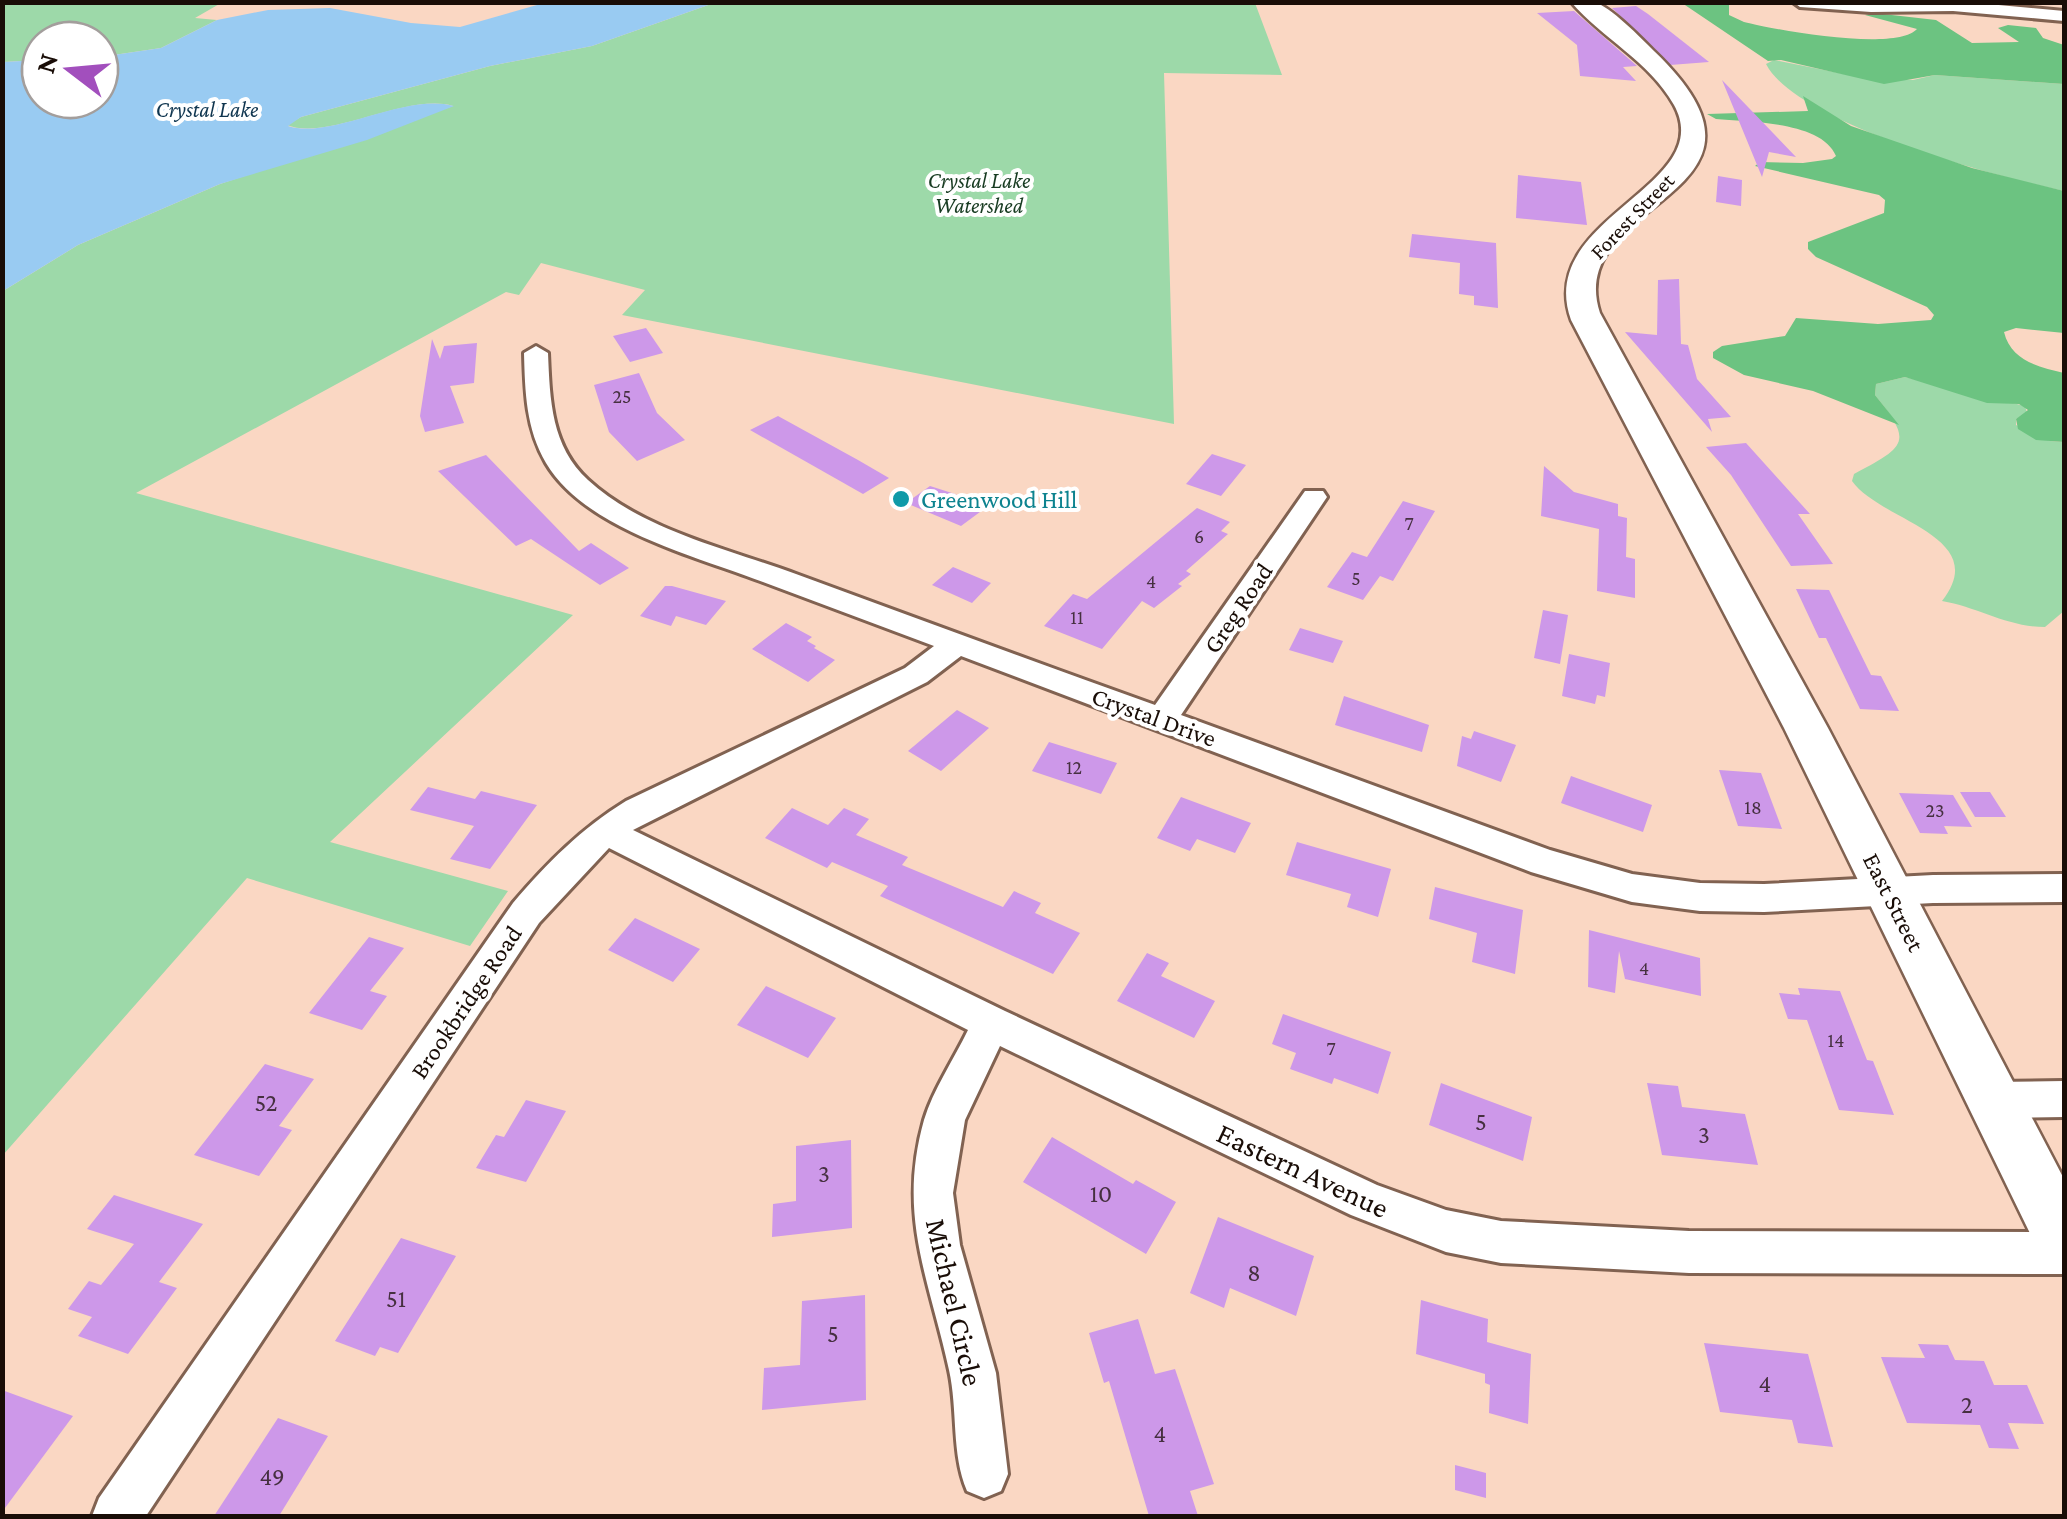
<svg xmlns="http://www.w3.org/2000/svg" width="2067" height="1519" viewBox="0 0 2067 1519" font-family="'Crimson Pro',serif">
<rect width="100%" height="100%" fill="#fad7c3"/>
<!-- green -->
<g fill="#9dd9a9">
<path d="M2,3h219l-26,15 22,2 -56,28 -61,9v-17h-60v20l-37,2z"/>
<path d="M714,3h541l27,72 -118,-2 10,351 -552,-109 23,-25 -104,-27 -22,32 -13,-3 -370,201 437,122 -243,227 178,49 -38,55 -223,-68 -244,277v-864l75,-46 142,-61 233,-78c-45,-14 -126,36 -166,19l14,-8 189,-51 102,-20z"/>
<path d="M1774,60l85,17 54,3 22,-5 129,9v107c-66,-14 -267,-67 -298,-127z"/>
<path d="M1905,377l120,29 2,7 -11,6v6l34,16 14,1v169l-19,16c-38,0 -67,-20 -103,-26 51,-65 -62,-80 -90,-120l2,-7c53,-28 59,-32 21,-79l1,-11z"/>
</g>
<!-- forest -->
<g fill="#6cc381">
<path d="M1682,3h47v12l15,7c32,8 152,30 173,7l-52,-14 9,-2 62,7 36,23 47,-1 -21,-14 10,-3 28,3 7,10 21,7v39l-129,-9 -51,9 -103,-24 -13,1z"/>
<path d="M1803,96l48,30 121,42 92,23v142l-48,-5 -12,4c7,29 35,35 60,41v69l-28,-2 -18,-11 -2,-10 12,-9 -9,-6 -32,-1 -82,-26 -29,7 -1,11 24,30 -86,-34 -69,-16 -31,-17v-6l9,-6 63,-10 11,-18 82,6 53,-4 3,-5 -7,-8 -111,-50 -8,-8v-7l76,-29 1,-13 -6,-5 -124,-29 5,-4 43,1 29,-4 4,-3c-14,-35 -88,-34 -120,-37l-9,-5 101,-3z"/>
</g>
<!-- water -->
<path fill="#99cbf2" d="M544,3h170l-122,43 -102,20 -189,51 -13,9c44,14 117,-34 166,-20l-87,34 -147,44 -142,61 -75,46v-229l37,-2v40h60v-43l61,-9 56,-28 51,-10 62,-2 81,15 49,4z"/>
<!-- building -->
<g fill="#cd98e9">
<path d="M1636,6l12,8 61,48 -39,3 -58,-57z"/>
<path d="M1574,11l63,55 -14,1 13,14 -56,-5 -3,-31 -40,-32z"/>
<path d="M1722,80l74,77 -27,-5 -7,25z"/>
<path d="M1518,175l63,7 6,43 -71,-7z"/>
<path d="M1718,176l24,4 -1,26 -25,-4z"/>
<path d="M1412,234l84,9 2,65 -24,-3v-9l-15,-2 1,-31 -51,-6z"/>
<path d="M1679,279l2,65 7,1 9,34 34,38 -23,2 4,13 -87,-100 32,3 1,-55z"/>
<path d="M646,328l17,25 -33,9 -17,-26z"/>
<path d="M432,339l8,20 4,-13 33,-3 -3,40 -24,3 14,37 -39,9 -5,-16z"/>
<path d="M639,373l18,40 28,27 -48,21 -28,-29 -15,-47z"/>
<path d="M778,416l80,44 31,18 -26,16 -113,-64z"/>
<path d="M1746,443l64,71h-12l35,50 -42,2 -60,-91 -25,-28z"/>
<path d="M1212,454l34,11 -25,31 -35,-12z"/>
<path d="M486,455l93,96 12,-8 38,25 -29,17 -69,-46 -15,7 -78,-75z"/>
<path d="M1544,466l30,26 44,12v12l9,2 -1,39 9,2v39l-38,-7 2,-62 -58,-13z"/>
<path d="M930,486l25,8 29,15 -23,17 -55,-23z"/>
<path d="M1403,501l32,10 -42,70 -13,-5 -17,24 -36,-13 25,-35 15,5z"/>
<path d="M1197,508l33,14 -9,9 7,3 -42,37 5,3 -13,10 4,2 -28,22 -12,-7 -40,48 -58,-23 29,-32 14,5z"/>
<path d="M953,567l38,16 -19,20 -40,-18z"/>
<path d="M665,586h7l54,15 -20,24 -30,-9 -5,10 -31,-10z"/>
<path d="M1796,589l33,1 42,85 10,1 18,35 -39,-2 -34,-71h-7z"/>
<path d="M1543,610l25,5 -8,49 -26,-6z"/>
<path d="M786,623l26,14 -5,4 9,5 -2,2 21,12 -27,22 -56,-33z"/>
<path d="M1300,628l43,13 -10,22 -44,-13z"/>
<path d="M1569,654l41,9 -5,34 -8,-2 -2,9 -33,-8z"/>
<path d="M1344,696l85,29 -7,27 -87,-27z"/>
<path d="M957,710l32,18 -48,43 -33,-20z"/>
<path d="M1474,731l42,14 -15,37 -44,-16 5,-30 9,3z"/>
<path d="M1049,742l68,21 -16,31 -69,-23z"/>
<path d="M1719,770l42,3 21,56 -44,-3z"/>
<path d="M1571,776l81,29 -9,27 -82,-29z"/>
<path d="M428,787l47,12 6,-8 56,14 -47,64 -40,-10 24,-33 -64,-16z"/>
<path d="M1960,792h30l16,25h-31z"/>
<path d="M1899,793l54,2 19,32 -28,-1 4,8 -28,-1z"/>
<path d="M1181,797l70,26 -16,30 -38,-14 -7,12 -33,-13z"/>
<path d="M792,808l36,17 16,-17 25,11 -13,16 52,22 -6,8 101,42 11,-16 27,12 -6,10 45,20 -27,41 -173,-78 8,-10 -56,-24 -5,6 -62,-30z"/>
<path d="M1297,842l94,27 -13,48 -31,-10 4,-13 -65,-19z"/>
<path d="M1435,887l88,23 -8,64 -43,-12 5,-29 -48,-14z"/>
<path d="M635,918l65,31 -27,33 -65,-32z"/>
<path d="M1589,930l111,28 1,38 -76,-17 -6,-28 -4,42 -27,-6z"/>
<path d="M369,937l35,11 -34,43 17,5 -25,34 -53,-17z"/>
<path d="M1147,953l22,10 -8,13 54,25 -21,37 -77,-37z"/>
<path d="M766,986l70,32 -28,40 -71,-33z"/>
<path d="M1798,988l42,3 27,69 6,1 21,54 -55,-5 -32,-90 -19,-1 -9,-26 21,2z"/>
<path d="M1283,1014l108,38 -13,42 -44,-16 -2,6 -42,-15 6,-16 -24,-9z"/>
<path d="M265,1064l49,15 -35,47 13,4 -33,46 -65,-21z"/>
<path d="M1441,1083l91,34 -9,44 -94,-36z"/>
<path d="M1647,1083l31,3 4,21 63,7 13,51 -96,-10z"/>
<path d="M526,1100l40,11 -40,71 -50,-14 20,-33 8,2z"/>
<path d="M1052,1137l81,47 3,-4 40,22 -30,52 -123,-72z"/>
<path d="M851,1140l1,88 -80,9 1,-33 23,-3v-55z"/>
<path d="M114,1195l89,29 -44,58 18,6 -49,66 -50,-18 14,-19 -24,-8 21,-28 12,4 33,-41 -47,-15z"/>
<path d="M1218,1217l96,39 -18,60 -66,-28 -6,20 -34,-15z"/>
<path d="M401,1238l55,18 -58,97 -18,-6 -5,9 -40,-15z"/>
<path d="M865,1295l1,105 -104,10 2,-42 36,-3 2,-64z"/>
<path d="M1421,1300l67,19 -1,23 44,12 -3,70 -39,-11 1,-28 -5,-2v-9l-69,-20z"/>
<path d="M1138,1319l17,55 20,-5 39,115 -24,7 8,25h-49l-40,-135 -5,2 -15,-50z"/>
<path d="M1704,1343l104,11 25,93 -35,-4 -6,-23 -72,-8z"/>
<path d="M1918,1344l30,1 7,15 29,1 10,24h33l17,39 -36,-1 11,26 -30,-1 -9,-23 -73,-2 -26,-66 44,1z"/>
<path d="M2,1390l71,26 -71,96z"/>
<path d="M278,1418l50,18 -49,80h-65z"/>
<path d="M1455,1465l31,8v25l-31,-8z"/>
</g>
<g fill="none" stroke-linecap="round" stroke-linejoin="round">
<!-- street casing -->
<g stroke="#816251" stroke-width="6">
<g id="street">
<path d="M1793,2h173l98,9v10l-111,-10 -82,1 -71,-5z"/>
<path d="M536,346l12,7c2,47 3,93 40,127 54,50 140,69 208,94 119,44 239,88 359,131l150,-214h18l4,6 -146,218 369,135 82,24 68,9 64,1 169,-9 131,-1v28l-131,1 -169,9 -64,-1 -68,-9 -101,-30 -570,-216 -34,26 -294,148 372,181 372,174 69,25 55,11 188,10 375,1v42l-375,-1 -188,-10 -55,-11 -95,-37 -351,-169 -35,74 -12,73 7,52 36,128 12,101 -7,17 -17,7 -17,-7c-16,-38 -9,-81 -18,-121 -20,-92 -52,-154 -25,-250 9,-30 30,-61 44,-90l-359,-182 -70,75 -393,593h-54l7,-18 414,-595c34,-40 69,-75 113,-102l279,-133 29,-22c-57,-21 -114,-43 -171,-64 -68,-26 -178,-53 -217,-119 -20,-34 -21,-71 -22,-110z"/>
<path d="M2064,1081v36l-70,1 -14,-5 -6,-13 6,-13 14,-5z"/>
</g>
</g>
<!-- secondary casing -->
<g stroke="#816251" stroke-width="5">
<path id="secondary" d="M1571,2c6,0 16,-1 23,0 16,4 47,36 60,49 154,147 -92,146 -54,262l228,415 236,451v89l-21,-8 -259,-532 -213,-408c-37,-103 148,-133 103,-215 -25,-44 -71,-66 -103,-103z"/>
</g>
<!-- street -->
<use href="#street" fill="#fff" fill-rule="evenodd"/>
<!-- secondary -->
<use href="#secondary" fill="#fff" fill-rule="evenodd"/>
</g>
<!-- markers -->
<circle fill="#0f9aa8" stroke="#fff" stroke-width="4" cx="901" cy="499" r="10"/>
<g text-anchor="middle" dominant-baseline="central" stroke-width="8" stroke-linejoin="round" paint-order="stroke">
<!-- number labels -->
<g font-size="20" fill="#463040">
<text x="622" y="396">25</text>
<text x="1409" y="523">7</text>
<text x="1199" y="536">6</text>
<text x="1356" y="578">5</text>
<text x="1151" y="581">4</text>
<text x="1077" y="617">11</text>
<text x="1074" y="767">12</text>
<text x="1753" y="807">18</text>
<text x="1935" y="810">23</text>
<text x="1644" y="968">4</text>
<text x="1836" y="1040">14</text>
<text x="1331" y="1048">7</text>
</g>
<!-- far-water labels -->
<g font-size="22" font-style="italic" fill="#0f354f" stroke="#fff">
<text x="207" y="109">Crystal Lake</text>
</g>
<!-- far-park labels -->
<g font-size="22" font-style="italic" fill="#173b21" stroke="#fff">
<text x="979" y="180">Crystal Lake<tspan x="979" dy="25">Watershed</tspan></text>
</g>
<!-- far-street labels -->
<g font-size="22" fill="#190d07" stroke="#fff">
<text transform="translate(1632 216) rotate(-46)">Forest Street</text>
</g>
<!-- culture labels -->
<g font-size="25" fill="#0d838f" stroke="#fff" text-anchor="start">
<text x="921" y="499">Greenwood Hill</text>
</g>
<!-- street labels -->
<g font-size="25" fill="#190d07" stroke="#fff">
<text transform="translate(1238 608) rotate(-56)">Greg Road</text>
<text transform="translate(1154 717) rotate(20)">Crystal Drive</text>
<text transform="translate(1894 902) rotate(63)">East Street</text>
<text transform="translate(466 1002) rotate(-56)">Brookbridge Road</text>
</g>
<!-- near-number labels -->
<g font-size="25" fill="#463040">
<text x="266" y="1102">52</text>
<text x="1481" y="1121">5</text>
<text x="1704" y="1134">3</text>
<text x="824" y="1173">3</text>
<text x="1101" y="1193">10</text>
<text x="1254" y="1272">8</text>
<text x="396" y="1298">51</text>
<text x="833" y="1333">5</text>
<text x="1765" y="1383">4</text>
<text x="1967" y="1404">2</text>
<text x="1160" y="1433">4</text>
<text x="272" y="1476">49</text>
</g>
<!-- near-street labels -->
<g font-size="30" fill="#190d07" stroke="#fff">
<text transform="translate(1303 1170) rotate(25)">Eastern Avenue</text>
<text transform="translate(955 1302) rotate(77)">Michael Circle</text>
</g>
</g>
<!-- border -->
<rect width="2067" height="1519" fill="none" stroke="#190d07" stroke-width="10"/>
<!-- north arrow -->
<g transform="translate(70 70) rotate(286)"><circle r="48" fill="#ffffff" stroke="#a39e9c" stroke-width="2.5"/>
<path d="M0-8L18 38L0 25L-18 38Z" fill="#a24fbd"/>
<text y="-15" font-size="28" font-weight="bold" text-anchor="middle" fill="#190d07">N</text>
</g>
</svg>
